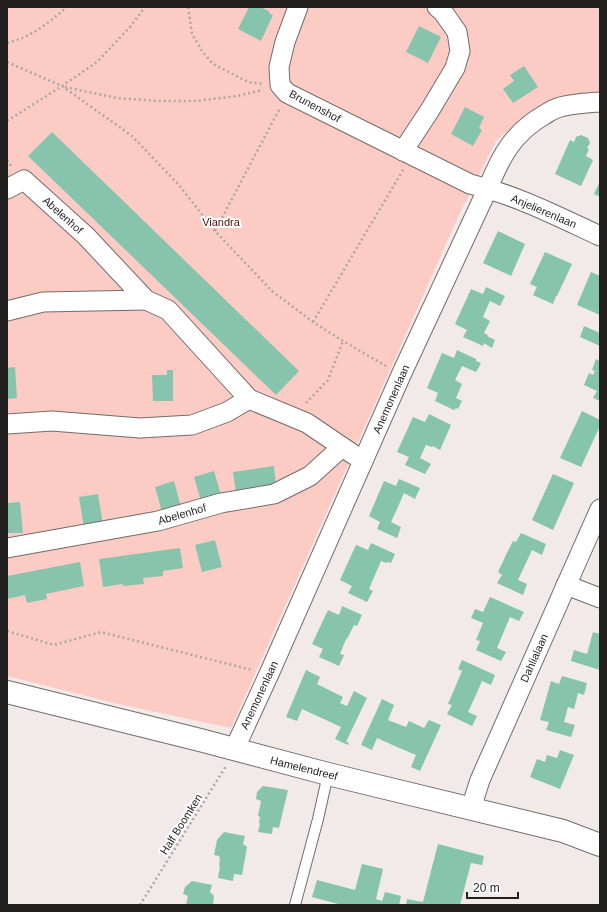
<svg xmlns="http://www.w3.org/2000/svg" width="607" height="912" viewBox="0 0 607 912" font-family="Arial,sans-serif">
<rect width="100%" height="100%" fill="#f1eae9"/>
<!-- green -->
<path fill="#fccbc4" d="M7,7h593v87l-56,10 -24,16 -24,21 -38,76 -227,511 -113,-24 -111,-28z"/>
<!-- building -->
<g fill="#87c4ad">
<path d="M249,7h11l9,4v2l4,2 -12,26 -23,-12z"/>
<path d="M419,26l22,11 -13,26 -22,-11z"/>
<path d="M524,66l14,21 -25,16 -10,-14 11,-8 -4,-6z"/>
<path d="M465,107l19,10 -5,11 3,2 -9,16 -22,-12z"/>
<path d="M52,132l247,239 -23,24 -248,-239z"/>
<path d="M581,135l7,3 2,5 -3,5 2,1 -3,7 7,4 -12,26 -26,-12 15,-34 4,2 2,-5z"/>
<path d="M600,181v16l-6,-3z"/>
<path d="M498,231l27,13 -14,32 -28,-13z"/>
<path d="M545,252l27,12 -15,32h-1l-3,8 -20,-9 4,-8 -7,-3z"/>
<path d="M591,272l9,4v39l-23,-10z"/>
<path d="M486,287l19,9 -5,10 -10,-5 -7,16 7,4 -6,12 4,2 -1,1 8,4 -3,8 -8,-5 -1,3 -20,-9 4,-7 -12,-6 16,-35 12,5z"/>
<path d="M584,326l16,7v13l-20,-9z"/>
<path d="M457,350l19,9v2l5,2 -5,9 -14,-6 -7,14 7,4 -6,14 6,3 -4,8 -2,-1 -2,2 -19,-9 3,-8 -11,-5 15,-35 12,5z"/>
<path d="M596,359l4,2v40l-7,-3 4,-7 -13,-6 5,-12 4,2 2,-4 -3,-1z"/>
<path d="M15,367l2,31 -10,1v-31z"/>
<path d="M167,370h6v31h-20l-1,-26h15z"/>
<path d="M582,411l18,9v6l-19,41 -21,-9z"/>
<path d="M429,414l22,11 -11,25 -7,-4 -1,1 -6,-2 -6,13 11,6 -6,10 -20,-9 4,-8 -12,-5 16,-35 12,5z"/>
<path d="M274,466l2,21 -40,6 -3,-21z"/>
<path d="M214,471l7,24 -20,6 -7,-24z"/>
<path d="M553,474l21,9 -21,47 -21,-10z"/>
<path d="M399,479l21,9 -5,11 -11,-6 -7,16 -6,13 10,5 -4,11 -20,-9 3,-7 -11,-6 15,-35 12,5z"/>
<path d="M174,481l7,26 -19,5 -7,-25z"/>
<path d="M98,494l5,31 -19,3 -5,-31z"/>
<path d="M20,502l3,31h-16v-30z"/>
<path d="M521,533l25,11 -4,11 -10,-5 -14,30 9,4 -4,11 -26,-12 5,-8 -4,-3 7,-15 8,-16 3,1z"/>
<path d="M215,540l7,27 -20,5 -7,-27z"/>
<path d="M371,543l24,11 -4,9 -4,-1 -1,1 -5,-2 -12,28 4,2 -6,11 -19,-9 4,-7 -12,-6 16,-35 12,5z"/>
<path d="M180,548l3,20 -20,3v5l-20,2 1,6 -21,2v-2l-20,3 -4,-28z"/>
<path d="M80,562l4,24 -38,8 1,5 -20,4 -2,-8 -18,4v-23z"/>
<path d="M490,597l34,15 -5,9 -9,-4 -13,31 9,4 -5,9 -25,-11 4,-9 -4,-1 7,-17 -12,-5 4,-9 8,3z"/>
<path d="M342,606l20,9 -5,11 -3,-1 -7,14h-1l-6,15 4,1 -5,11 -20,-9 4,-8 -11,-5 16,-34 11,5z"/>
<path d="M593,632l7,2v36l-29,-9 3,-11 13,4z"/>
<path d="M462,660l33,15 -4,10 -9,-4 -7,16 -7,15 9,4 -5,10 -25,-12 5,-9 -4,-1 14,-33 -4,-2z"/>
<path d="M306,670l14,7 -3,7 26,13 -3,6 7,3 7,-15 13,7 -21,44 3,1 -1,2 -13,-6 6,-12 -39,-18 -5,12 -11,-4z"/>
<path d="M562,676l25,7 -3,12 -6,-2 -4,16 -6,-2 -4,15 11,3 -4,12 -25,-7 3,-8 -9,-2 11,-39 8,3z"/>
<path d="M382,699l12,6 -6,15 18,7 3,-6 15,7 5,-8 12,5 -21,46 -9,-4 5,-12 -19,-8 -20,-9 -5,12 -11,-5z"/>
<path d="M560,750l14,5 -14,34 -30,-12 7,-18 8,3 2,-7 10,3z"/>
<path d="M263,786l25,4 -9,38 -6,-1 -1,7 -14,-2 2,-8 -1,-1 1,-6 -2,-1 3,-15 -5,-2 1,-7z"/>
<path d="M224,832l21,4 -2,8 4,3 -5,28 -8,-1 -1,7 -15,-3 2,-12 -1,-1 1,-6 -1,-3 -5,-1 3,-15z"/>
<path d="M438,844l46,12 -2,9 -11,-2 -11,42h-54l1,-6 16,3z"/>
<path d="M362,864l21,5 -7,30 6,2 3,-9 16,4 -2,9h-57l-30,-8 5,-17 38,10z"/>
<path d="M192,881l20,4 -2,7 4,4 -1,9h-27l2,-9 -5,-2 2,-7z"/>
</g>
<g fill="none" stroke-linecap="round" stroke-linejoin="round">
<!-- lane casing -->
<g stroke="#726c6b" stroke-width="12">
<path id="lane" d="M295,905l23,-86 10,-45"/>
</g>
<!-- street casing -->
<g stroke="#726c6b" stroke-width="21">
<g id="street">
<path d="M298,7l-13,35 -6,25 1,18 7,8 183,91c46,11 87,32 130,52"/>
<path d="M403,151l27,-41 25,-42 5,-17 -3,-19 -14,-20 -6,-5"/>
<path d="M7,189l17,-9 62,56 60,64 22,10 81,89 58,24 56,38"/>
<path d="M7,311l36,-9 103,-2"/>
<path d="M7,424l45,-3 88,7 52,-3 35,-13 22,-13"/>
<path d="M7,548l151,-27 63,-18 53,-9 36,-18 32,-29"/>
<path d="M566,585l34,13"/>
<path d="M234,750l35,-76 132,-299 87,-187c13,-32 25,-55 56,-73 4,-2 7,-5 11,-6 11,-5 32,-6 45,-7"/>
<path d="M471,808l9,-28 120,-271"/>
</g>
</g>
<!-- secondary casing -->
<g stroke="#726c6b" stroke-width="24">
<path id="secondary" d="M7,692l193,48 128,34 235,57 37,14"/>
</g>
<!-- path -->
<g stroke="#aca6a5" stroke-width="2.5" stroke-dasharray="2 3" stroke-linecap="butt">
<path d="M188,7l4,27 10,17 11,13 35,18 16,2"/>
<path d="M7,43c25,-6 41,-20 60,-36"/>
<path d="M7,62l55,24 70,50 46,48 37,47 57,60 41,31 30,19 43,25"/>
<path d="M65,87l52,11 41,3h38l41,-5 26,-6"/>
<path d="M7,121l55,-35 35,-24 33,-35 15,-20"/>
<path d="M7,160l4,6"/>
<path d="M215,231l65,-123"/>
<path d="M313,322l90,-152"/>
<path d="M306,403l22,-23 15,-39"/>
<path d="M7,631l47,14 47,-13 151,38"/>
<path d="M140,905l86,-139"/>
</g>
<!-- lane -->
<use href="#lane" stroke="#fff" stroke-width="10"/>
<!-- street -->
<use href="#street" stroke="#fff" stroke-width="19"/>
<!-- secondary -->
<use href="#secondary" stroke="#fff" stroke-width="22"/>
</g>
<g text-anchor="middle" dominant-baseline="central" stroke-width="4" stroke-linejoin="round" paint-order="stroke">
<!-- street labels -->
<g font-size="11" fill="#221f1f" stroke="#fff">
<text transform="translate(315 106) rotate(28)">Brunenshof</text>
<text transform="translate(544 211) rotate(23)">Anjelierenlaan</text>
<text transform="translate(63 215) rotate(42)">Abelenhof</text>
<text transform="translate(391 399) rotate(-66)">Anemonenlaan</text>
<text transform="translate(182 514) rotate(-16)">Abelenhof</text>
<text transform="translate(534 658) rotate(-66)">Dahlialaan</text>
<text transform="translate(259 695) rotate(-65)">Anemonenlaan</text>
<text transform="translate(304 768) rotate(14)">Hamelendreef</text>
<text transform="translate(181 824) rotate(-58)">Half Boomken</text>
</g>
<!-- park labels -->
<g font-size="11" fill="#56100e" stroke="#fff">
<text x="221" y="222">Viandra</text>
</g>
</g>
<!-- border -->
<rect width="607" height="912" fill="none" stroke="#221f1f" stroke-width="16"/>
<!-- scale -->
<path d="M467 892v6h51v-6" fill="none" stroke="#221f1f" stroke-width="2"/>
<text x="473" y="892" font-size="12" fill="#221f1f" stroke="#ffffff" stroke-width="3" paint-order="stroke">20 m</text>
</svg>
